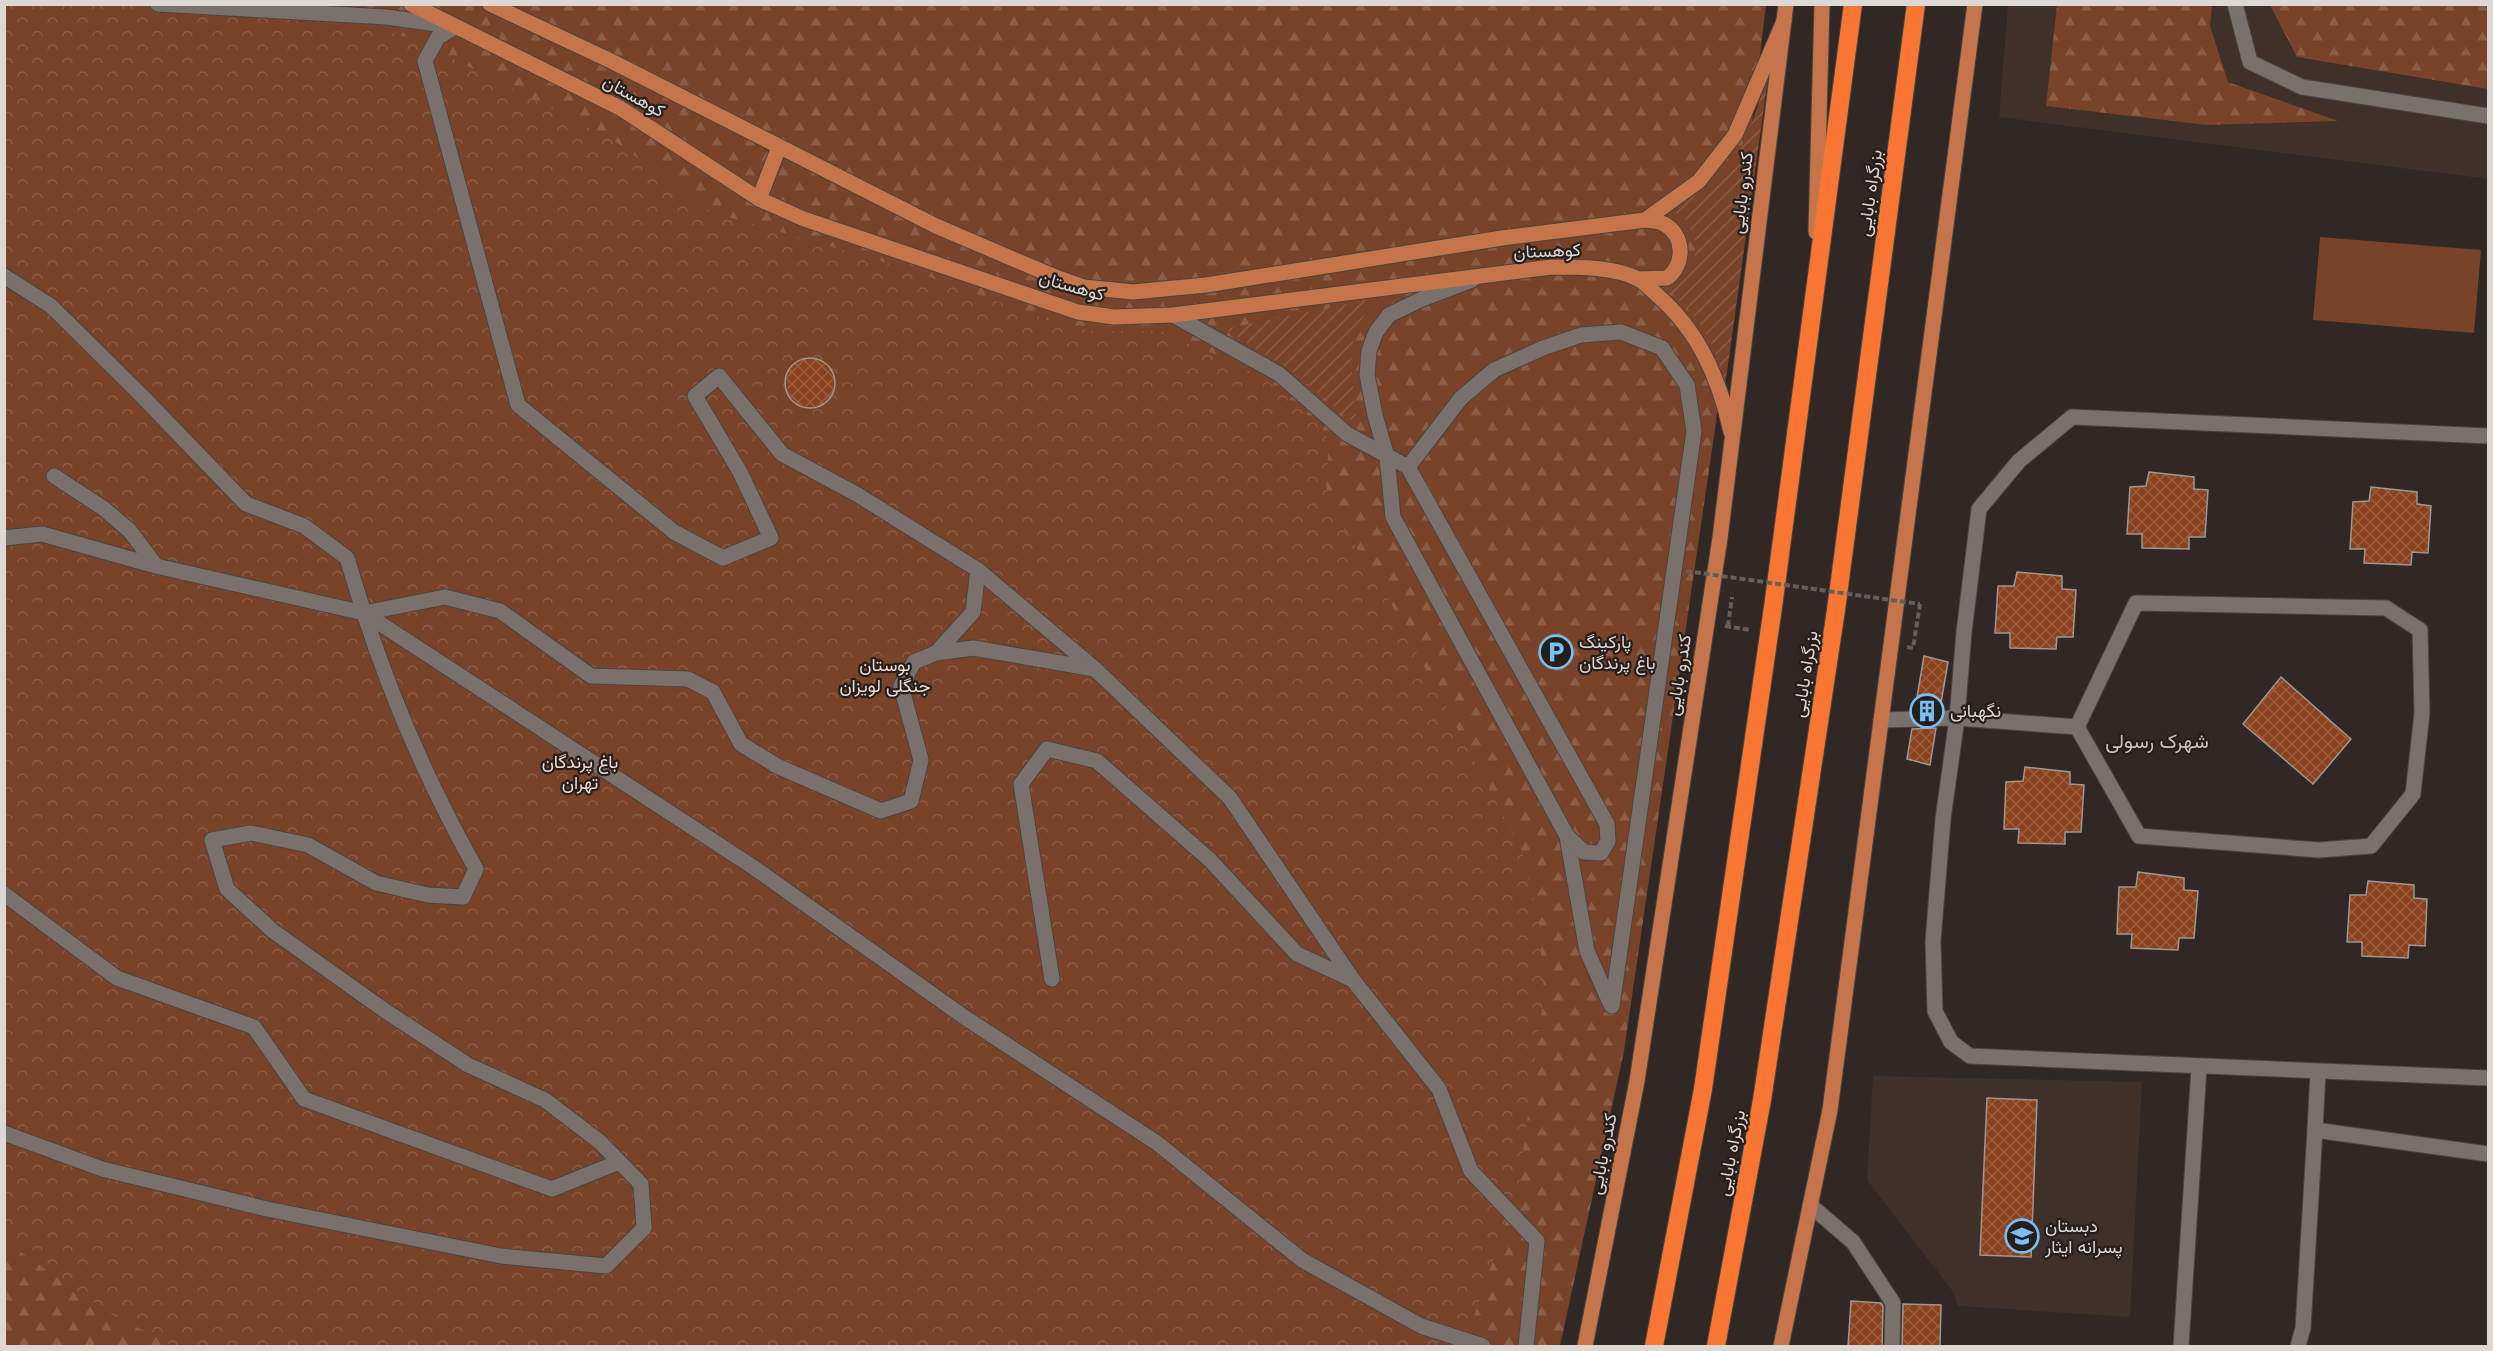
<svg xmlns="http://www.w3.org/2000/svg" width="2493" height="1351" viewBox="0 0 2493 1351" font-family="Helvetica,Vazirmatn,sans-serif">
<defs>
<pattern id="forest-firs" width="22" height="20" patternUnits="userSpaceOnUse" patternTransform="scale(1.5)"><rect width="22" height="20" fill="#784329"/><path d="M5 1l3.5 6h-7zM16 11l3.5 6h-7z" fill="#8b5d47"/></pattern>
<pattern id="park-crowns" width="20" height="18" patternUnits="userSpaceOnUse" patternTransform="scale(1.5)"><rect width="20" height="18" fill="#784329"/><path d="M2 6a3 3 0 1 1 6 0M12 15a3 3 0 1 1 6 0" fill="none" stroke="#8b5d47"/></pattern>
<pattern id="garden-furrows" width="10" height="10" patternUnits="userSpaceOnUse" patternTransform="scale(1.5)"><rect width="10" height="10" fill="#784329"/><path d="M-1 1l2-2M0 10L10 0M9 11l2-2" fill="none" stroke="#8b5d47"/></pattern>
<pattern id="building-cross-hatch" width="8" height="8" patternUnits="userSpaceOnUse" patternTransform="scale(1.5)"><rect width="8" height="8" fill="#8a421e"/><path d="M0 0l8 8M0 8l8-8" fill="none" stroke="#9a5d3e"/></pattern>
</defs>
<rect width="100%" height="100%" fill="#302824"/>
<!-- built -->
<g fill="#3f302a">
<path d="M2008,5h480v174l-489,-62z"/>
<path d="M1873,1076l269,6 -12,235 -172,-11 -4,-13 -87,-113z"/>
</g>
<!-- forest -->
<g fill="url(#forest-firs)">
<path d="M5,5h1761l-51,424 -91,622 -64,295h-1555z"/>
<path d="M2057,5h155l-2,21 18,56 110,39 -131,4 -161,-19z"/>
<path d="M2270,5h218v84l-191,-32z"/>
</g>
<!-- park -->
<path fill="url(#park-crowns)" d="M5,5h312l101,36 194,98 99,73 197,57 151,55 34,7h62l74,28 42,25 37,31 14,15 7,13 -3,43 6,24 48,73 142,268 17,70 5,72 -25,190 -55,163h-1291l-66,-34 -102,-71z"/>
<!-- garden -->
<g fill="url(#garden-furrows)">
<path d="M1769,71l-44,315c-7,-39 -26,-70 -56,-95 22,-18 35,-38 20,-66 -4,-8 -10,-13 -18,-13 25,-17 57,-38 71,-66 12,-24 18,-51 27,-75z"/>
<path d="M1371,299l-17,39 -3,24 6,64 -61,-52 -71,-45z"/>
</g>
<!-- pitch -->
<path fill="#784329" d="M2320,237l161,13 -7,83 -161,-13z"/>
<!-- building -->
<g fill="url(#building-cross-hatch)" stroke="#a19691" stroke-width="1.5">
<circle cx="810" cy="383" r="25"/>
<path d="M2149,472l45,5v12l14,1 -3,47h-16v12l-47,-1v-14h-15l3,-47 16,-1z"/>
<path d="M2371,487l46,5v12l14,2 -3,47 -16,-1 -1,13 -47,-2 1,-14h-15l3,-47 16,-1z"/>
<path d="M2017,572l45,4v13l14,1 -3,47h-16l-1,12 -46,-1v-15h-15l3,-47h16z"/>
<path d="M1924,656l24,6 -8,47h-25z"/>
<path d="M2281,677l70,62 -38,45 -70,-60z"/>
<path d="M1936,728l-6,37 -23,-6 5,-30z"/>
<path d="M2025,767l45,5v12l14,1 -3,47h-16v12l-47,-1 1,-14h-15l2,-47 17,-1z"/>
<path d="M2138,872l46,6v12l14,1 -4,47h-15l-1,12 -47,-2 1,-14h-15l2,-47h17z"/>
<path d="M2368,881l46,4v13l13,1 -2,47 -16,-1 -1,13 -46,-2v-14h-15l3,-47h16z"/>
<path d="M1987,1098l50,2 -6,157 -51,-2z"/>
<path d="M1851,1301l30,2 2,3 -1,41h-34z"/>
<path d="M1903,1304l38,1 -1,42h-38z"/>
</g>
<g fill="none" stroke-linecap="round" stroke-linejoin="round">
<!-- minor casing -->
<g stroke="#4b4441" stroke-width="17">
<g id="minor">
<path d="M158,4l228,13 66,9"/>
<path d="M2235,4l15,58 52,25 186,29"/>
<path d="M455,27l-17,10 -13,24 93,344 156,127 49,26 48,-20 -31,-66 -45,-76 24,-20 63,78 76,41 120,75 117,99 135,129 123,182 86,109 32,82 66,70 -11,105"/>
<path d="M4,276l47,30 91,90 104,108 58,22 43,32 17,55 389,254 214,152 190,124 145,117 119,66 62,20"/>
<path d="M1472,280l-50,19 -33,16 -13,17 -7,19 -2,24 8,40 12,42 6,60 174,319 20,115 24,54"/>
<path d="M1173,315l106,59 68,60 61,33 199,357 1,17 -7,12 -17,-1 -17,-16"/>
<path d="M2488,436l-416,-19 -53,44 -40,48 -15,123 -7,86 -14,101 -10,122 2,70 16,31 19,14 518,22"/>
<path d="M1408,467l53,-69 33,-28 49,-22 38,-13 40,-3 41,16 25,37 7,46 -82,575"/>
<path d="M54,476l49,32 27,23 26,35"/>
<path d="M4,538l38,-4 114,32 208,47c29,90 66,174 112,256l-13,28 -35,-2 -52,-12 -68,-38 -57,-12 -39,7 15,49 46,42 114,81 81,53 77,35 55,42 41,42 3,44 -38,38 -105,-10 -234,-47 -165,-40 -98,-36"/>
<path d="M2136,603l250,5 34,22 2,83 -9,81 -42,52 -52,4 -180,-14 -62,-109z"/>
<path d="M364,613l81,-16 55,14 91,65 97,3 25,13 28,52 36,22 104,45 30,-10 10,-41 -20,-74 13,-24 22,-9 37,-5 122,21"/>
<path d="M936,653l37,-41 5,-42"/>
<path d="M1881,720l76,-2 120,9"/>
<path d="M4,894l113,84 137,49 50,72 248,90 67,-27"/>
<path d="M1052,979l-31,-195 26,-35 50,12 113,99 87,94 56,26"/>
<path d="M2318,1072l-3,58 173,24"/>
<path d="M1810,1205l43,37 40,61 -1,43"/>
<path d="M2181,1346l18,-278"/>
<path d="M2298,1346l5,-18 12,-198"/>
</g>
</g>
<!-- major casing -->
<g stroke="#4b4441" stroke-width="17">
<g id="major">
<path d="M411,4l209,104 139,91 45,20 274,93 36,5 59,-2 379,-48c25,0 64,0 86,12 7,3 12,10 18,15 43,37 63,84 75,138"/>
<path d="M490,4l121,57 325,165 117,50 31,11 49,5 73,-7 296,-47 143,-18 54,-39 36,-46 49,-114"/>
<path d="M759,199l20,-52"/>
<path d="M1816,232l6,-228"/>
<path d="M1638,279l29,-1c18,-13 18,-43 -3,-54 -5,-3 -13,-3 -19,-4"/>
<path d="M1585,1346l52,-265 83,-543 66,-534"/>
<path d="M1781,1346l49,-236 145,-1106"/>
</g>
</g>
<!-- highway casing -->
<g stroke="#4b4441" stroke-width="20">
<g id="highway">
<path d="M1654,1346l49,-257 71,-489 79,-596"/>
<path d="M1716,1346l46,-246 74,-490 80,-606"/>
</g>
</g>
<!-- path -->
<g stroke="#655e5a" stroke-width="4" stroke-dasharray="6 3" stroke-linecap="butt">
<path d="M1725,626l25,4"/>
<path d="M1728,626l4,-29"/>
<path d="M1907,647l6,1 7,-44"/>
</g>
<!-- minor -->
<use href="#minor" stroke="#7b716c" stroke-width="15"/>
<!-- major -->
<use href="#major" stroke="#c57549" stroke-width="15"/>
<!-- highway -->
<use href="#highway" stroke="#f77732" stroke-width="18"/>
<!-- path-bridge -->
<path stroke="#655e5a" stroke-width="4" stroke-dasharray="6 3" stroke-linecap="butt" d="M1686,571l234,33"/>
</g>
<!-- icons -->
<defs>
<g id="parking-ring" transform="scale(1.725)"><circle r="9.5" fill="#261e1a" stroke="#79bff8" stroke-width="1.5"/><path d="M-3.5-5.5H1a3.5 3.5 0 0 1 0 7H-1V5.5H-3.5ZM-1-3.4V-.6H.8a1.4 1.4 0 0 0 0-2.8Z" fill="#79bff8"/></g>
<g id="building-ring" transform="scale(1.725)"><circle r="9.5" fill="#261e1a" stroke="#79bff8" stroke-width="1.5"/><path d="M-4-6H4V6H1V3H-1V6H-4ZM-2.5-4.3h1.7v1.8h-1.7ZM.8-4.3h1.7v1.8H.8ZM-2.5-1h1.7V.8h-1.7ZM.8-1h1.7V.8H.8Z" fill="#79bff8"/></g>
<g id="school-ring" transform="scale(1.725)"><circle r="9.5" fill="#261e1a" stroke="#79bff8" stroke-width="1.5"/><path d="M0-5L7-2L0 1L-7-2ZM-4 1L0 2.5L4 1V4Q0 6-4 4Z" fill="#79bff8"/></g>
</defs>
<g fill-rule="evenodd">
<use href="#parking-ring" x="1556" y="652"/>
<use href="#building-ring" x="1927" y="711"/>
<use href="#school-ring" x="2022" y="1236"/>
</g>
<g text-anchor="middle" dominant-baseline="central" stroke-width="4.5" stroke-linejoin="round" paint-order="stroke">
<!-- street labels -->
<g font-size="18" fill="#ded8d5" stroke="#261e1a">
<text transform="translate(634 96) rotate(29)">کوهستان</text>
<text transform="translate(1742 193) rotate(-83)">کندرو بابایی</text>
<text transform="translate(1870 193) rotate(-82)">بزرگراه بابایی</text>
<text transform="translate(1547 251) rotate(-2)">کوهستان</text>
<text transform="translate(1072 286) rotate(16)">کوهستان</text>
<text transform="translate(1805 674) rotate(-81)">بزرگراه بابایی</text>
<text transform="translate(1679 675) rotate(-81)">کندرو بابایی</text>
<text transform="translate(1731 1153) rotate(-79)">بزرگراه بابایی</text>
<text transform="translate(1603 1154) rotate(-79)">کندرو بابایی</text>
</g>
<!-- poi labels -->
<g font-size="18" fill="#ded8d5" stroke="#261e1a" text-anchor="start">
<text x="1579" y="642">پارکینگ<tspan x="1579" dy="21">باغ پرندگان</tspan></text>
<text x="1950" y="711">نگهبانی</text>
<text x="2045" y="1226">دبستان<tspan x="2045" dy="21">پسرانه ایثار</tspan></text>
</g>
<!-- park labels -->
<g font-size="18" fill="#f2dcd2" stroke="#261e1a">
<text x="885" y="665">بوستان<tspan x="885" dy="21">جنگلی لویزان</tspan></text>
<text x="580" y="762">باغ پرندگان<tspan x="580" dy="21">تهران</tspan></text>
</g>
<!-- neighbourhood labels -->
<g font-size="20" fill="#cdc1bc" stroke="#261e1a">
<text x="2157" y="741">شهرک رسولی</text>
</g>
</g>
<!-- border -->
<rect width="2493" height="1351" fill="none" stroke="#ded8d5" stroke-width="12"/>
</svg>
